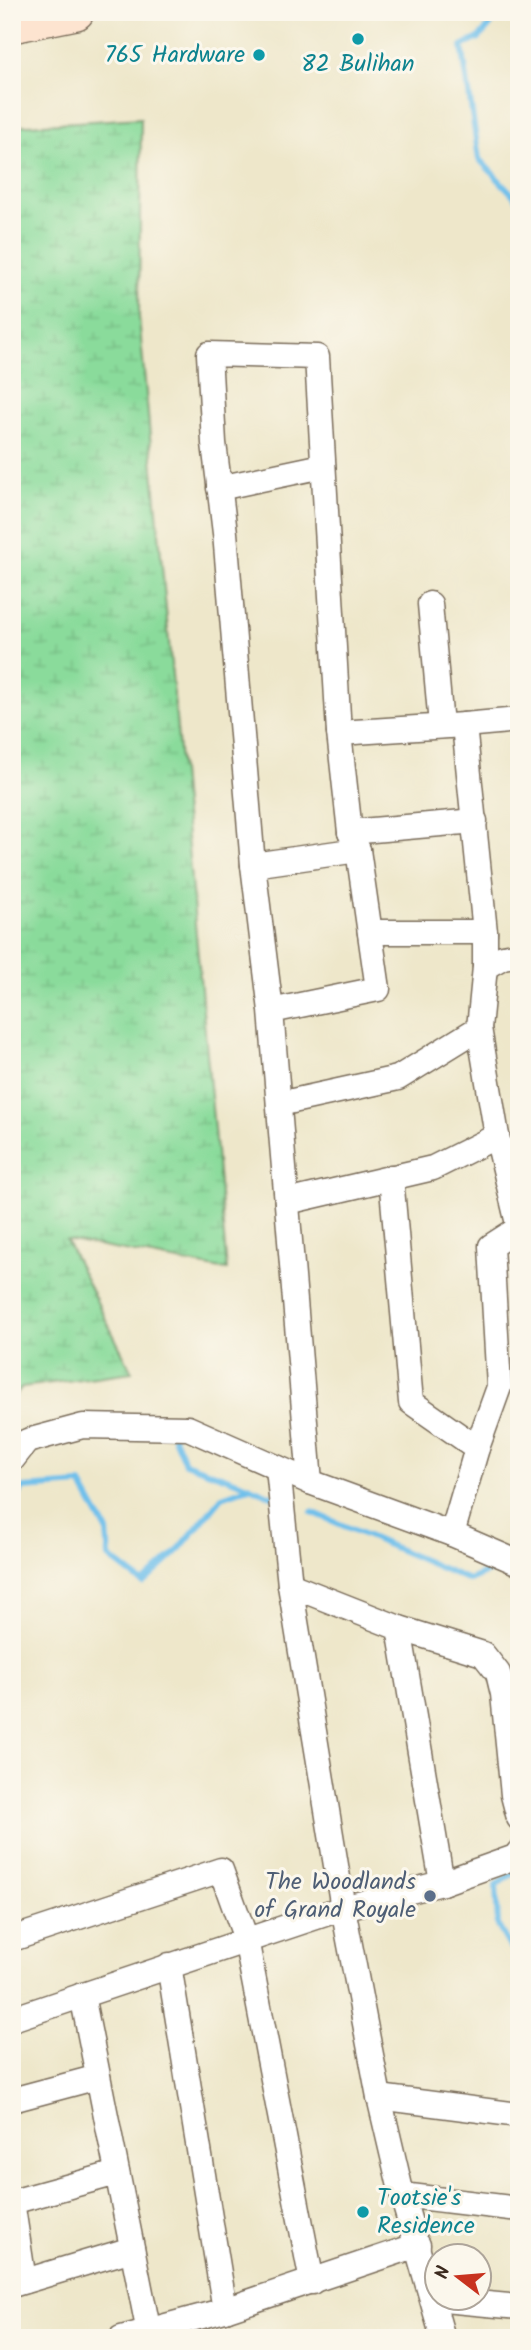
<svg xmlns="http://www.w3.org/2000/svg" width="531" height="2350" viewBox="0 0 531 2350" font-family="Kalam,sans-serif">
<defs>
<pattern id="wetland-marsh" width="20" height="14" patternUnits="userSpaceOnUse" patternTransform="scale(1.75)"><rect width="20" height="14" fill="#8adb9b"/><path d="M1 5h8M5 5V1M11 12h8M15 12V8" fill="none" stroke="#78bc85"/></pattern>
</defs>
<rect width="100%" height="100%" fill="#fbf7ec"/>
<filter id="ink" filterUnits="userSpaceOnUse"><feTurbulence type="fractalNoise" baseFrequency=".0143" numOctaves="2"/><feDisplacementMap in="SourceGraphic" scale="14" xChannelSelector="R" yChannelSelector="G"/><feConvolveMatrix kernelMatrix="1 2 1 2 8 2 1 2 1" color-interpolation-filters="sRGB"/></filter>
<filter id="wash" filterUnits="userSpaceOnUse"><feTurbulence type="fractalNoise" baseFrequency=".00686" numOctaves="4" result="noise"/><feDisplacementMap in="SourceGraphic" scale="28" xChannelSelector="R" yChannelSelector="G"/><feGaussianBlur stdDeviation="1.57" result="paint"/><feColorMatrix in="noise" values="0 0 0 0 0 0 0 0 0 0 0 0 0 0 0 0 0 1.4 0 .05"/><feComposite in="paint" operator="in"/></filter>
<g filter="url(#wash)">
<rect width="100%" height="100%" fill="#eee7ca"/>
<!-- wetland -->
<path fill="url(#wetland-marsh)" stroke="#62825c" stroke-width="2" d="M141,118l-2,199 88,953 -161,-30 66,132 -110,15 -10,12v-1273z"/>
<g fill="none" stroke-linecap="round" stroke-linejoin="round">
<!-- stream -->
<g stroke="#6fc0eb" stroke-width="6">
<path d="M490,12l1,12 -12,14 -17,8 17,113 40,42"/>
<path d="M172,1433l13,30 64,23"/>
<path d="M12,1507l11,-19 58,-4 26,47 2,26 34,26 33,-30 46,-56 28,-10 24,10"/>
<path d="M312,1512l157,68 35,-15"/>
<path d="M519,1869l-23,16 2,41 12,21 9,1"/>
</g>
</g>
</g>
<g filter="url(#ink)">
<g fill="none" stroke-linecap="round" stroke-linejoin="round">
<!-- street casing -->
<g stroke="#7a6c5a" stroke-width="27">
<g id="street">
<path d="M219,488l104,-22"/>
<path d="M430,604l11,121"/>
<path d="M464,725l55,-5"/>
<path d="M339,733l125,-8 21,207v35l-6,61 18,108 22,92 -28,18 8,141 -22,61 -25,86"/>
<path d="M350,832l125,-11"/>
<path d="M253,865l105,-15"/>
<path d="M370,932h115"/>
<path d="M485,967l18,-10 16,-3"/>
<path d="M279,1104l119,-26 81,-50"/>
<path d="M391,1177l20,225 66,46"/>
<path d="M287,1202l146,-34 64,-32"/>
<path d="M12,1460l15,-19 56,-15 105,2 122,54 -39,-471 -18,-146 -28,-332 -11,-90 -5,-89 108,3 22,376 11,99 8,18 20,139 -107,22"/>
<path d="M278,1468l12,117 53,323 36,189 23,98 41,143"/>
<path d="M310,1482l142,52 67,29"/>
<path d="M399,1628l84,26 15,19 5,21 10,101 6,23"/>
<path d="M442,1883l73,-26 4,-5"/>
<path d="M12,1939l209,-69 25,69 66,343"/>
<path d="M169,1965l56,345"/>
<path d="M82,1995l68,343"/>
<path d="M12,2019l331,-111 99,-25 -43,-255 -109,-43"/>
<path d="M379,2097l140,18"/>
<path d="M12,2100l86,-23"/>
<path d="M402,2195l117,14"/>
<path d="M12,2201l12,80"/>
<path d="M12,2202l105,-29"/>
<path d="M12,2285l120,-36"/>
<path d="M433,2299l86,8"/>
<path d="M121,2338l104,-28 193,-65"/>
</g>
</g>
<!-- secondary casing -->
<g stroke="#7a6c5a" stroke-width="38">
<path id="secondary" d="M12,25l64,-13"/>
</g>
<!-- street -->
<use href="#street" stroke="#fff" stroke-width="24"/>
<!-- secondary -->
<use href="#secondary" stroke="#fde4d0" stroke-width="35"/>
</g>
</g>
<!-- markers -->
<g fill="#0f9aa8" stroke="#fbf7ec" stroke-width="2.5">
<circle cx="358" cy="39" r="7"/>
<circle cx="259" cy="55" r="7"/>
<circle cx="363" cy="2212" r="7"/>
</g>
<circle fill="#5c6f8a" stroke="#fbf7ec" stroke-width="2.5" cx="430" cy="1896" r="7"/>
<g text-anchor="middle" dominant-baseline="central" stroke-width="6" stroke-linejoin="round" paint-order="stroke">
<!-- culture labels -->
<g font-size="24" fill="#0d838f" stroke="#fbf7ec" text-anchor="end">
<text x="245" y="55">765 Hardware</text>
<text x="358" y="64" text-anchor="middle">82 Bulihan</text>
<text x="377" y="2198" text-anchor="start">Tootsie's<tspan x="377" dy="28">Residence</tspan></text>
</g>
<!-- service labels -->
<g font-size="24" fill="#4e5e75" stroke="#fbf7ec" text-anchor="end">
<text x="416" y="1882">The Woodlands<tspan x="416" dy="28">of Grand Royale</tspan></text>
</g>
</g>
<!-- margin -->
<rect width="531" height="2350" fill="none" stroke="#fbf7ec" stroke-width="42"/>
<!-- north arrow -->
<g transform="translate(458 2277) rotate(286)"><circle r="33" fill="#fbf7ec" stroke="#aea59a" stroke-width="2"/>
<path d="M0-5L12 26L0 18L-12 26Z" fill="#c8321e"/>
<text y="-10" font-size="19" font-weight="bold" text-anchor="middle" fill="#3b2a1e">N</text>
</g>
</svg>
